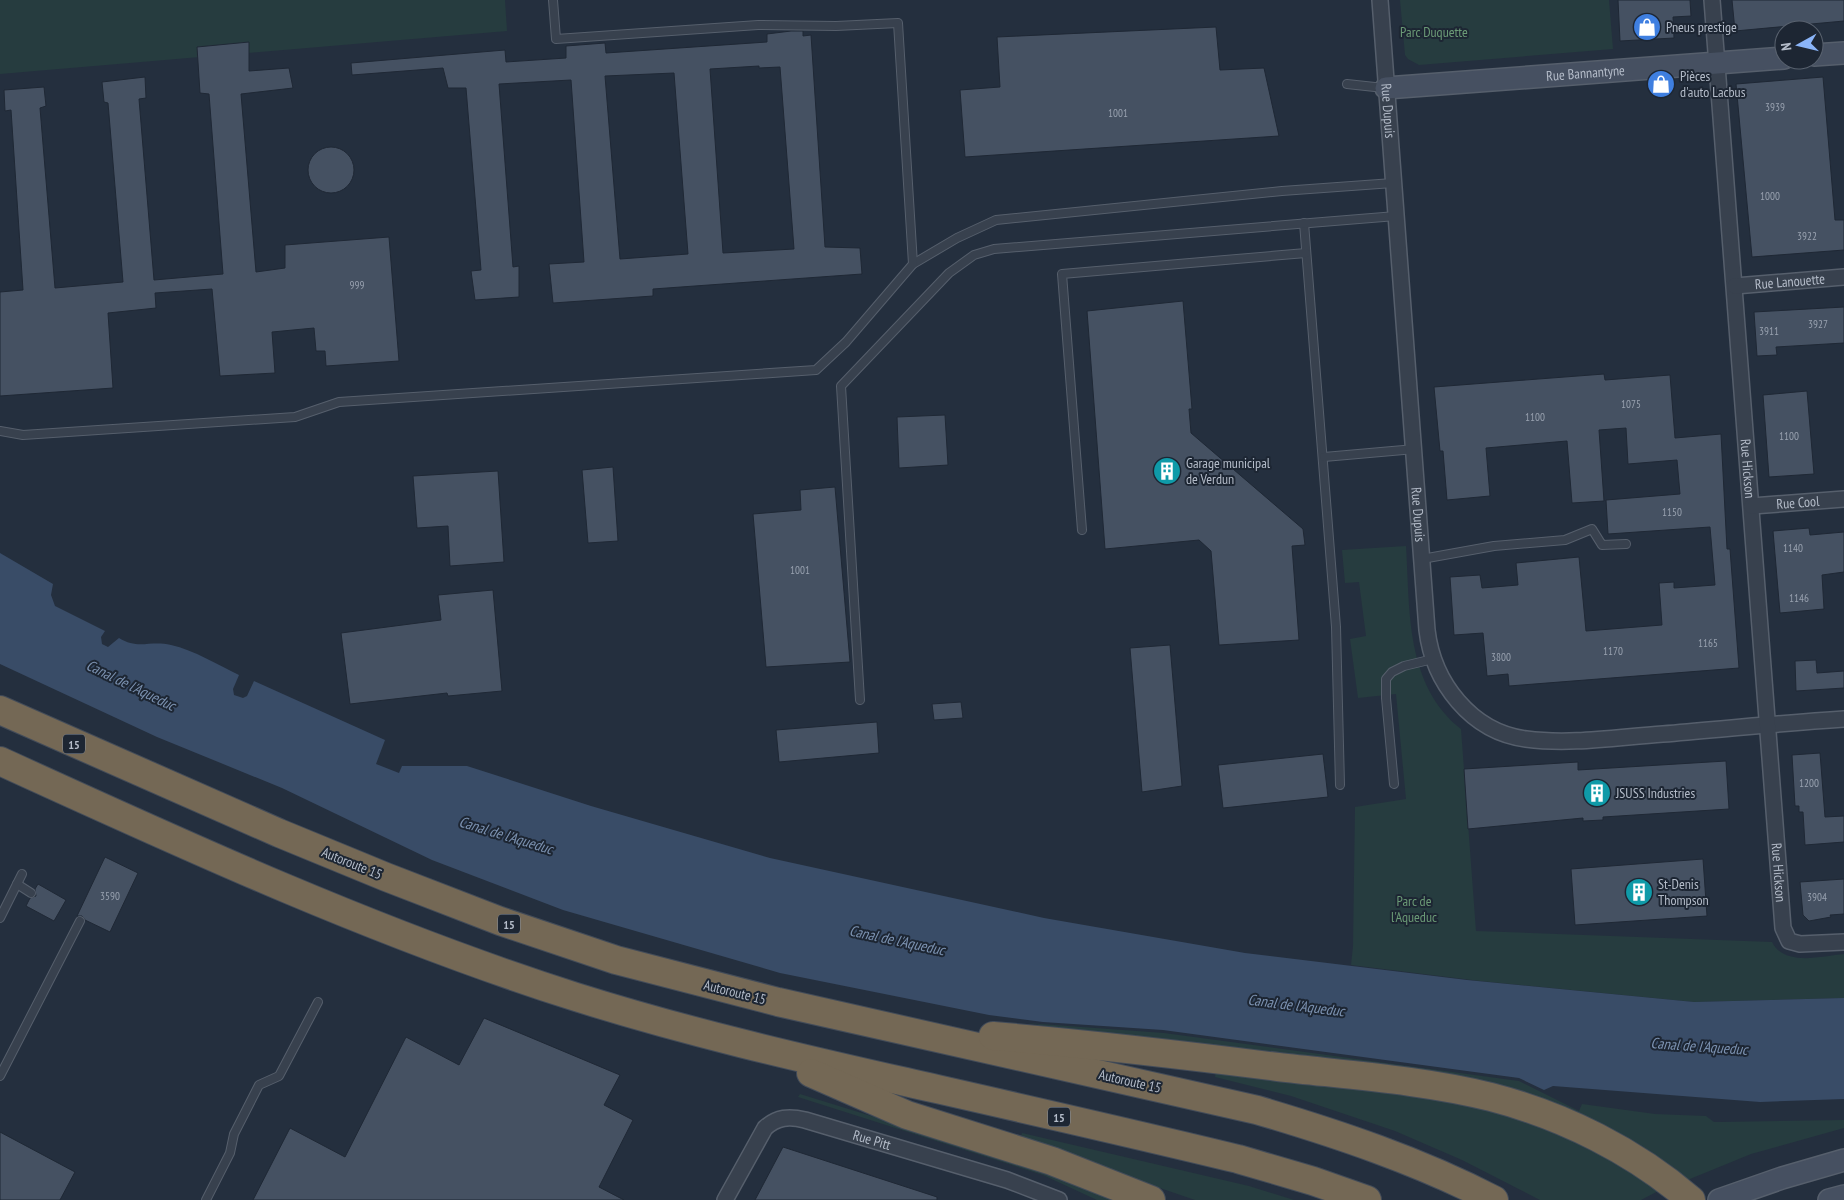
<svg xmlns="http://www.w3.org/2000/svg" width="1844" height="1200" viewBox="0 0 1844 1200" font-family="'PT Sans Narrow',sans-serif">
<rect width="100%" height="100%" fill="#242f3e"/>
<!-- green -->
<g fill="#263c3f">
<path d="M0,0h505l2,31 -507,43z"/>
<path d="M1400,0h209l4,49 -194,16 -11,-6 -3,-4z"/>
<path d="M1406,546c4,63 -1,139 55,183l15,202 296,11c12,25 50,14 72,12v44l-150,4 -214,-21 -129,-16 2,-19 2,-139 51,-8 -10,-105 -38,4 -8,-59 16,-3 -7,-54 -14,1 -3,-33z"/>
<path d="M1027,1023l137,10 355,48 60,30 3,-7 73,10 51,2 8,6h6l124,-2v8l-93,26 -66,27 -94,-57 -457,-85z"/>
<path d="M1216,1069l258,35 80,24 108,61 -21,11h-101l-78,-40 -67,-29 -104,-35 -76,-19z"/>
<path d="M800,1094l191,59 129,47h-23l-54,-25 -245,-78z"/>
<path d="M1022,1133l227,53 45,14h-99l-175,-60z"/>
</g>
<!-- water -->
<path fill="#394c67" d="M0,553l53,31 -2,11 4,11 50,25 -4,6 1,7 6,3 11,-9c19,12 31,2 52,7 23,5 47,20 68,30l-6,14 1,6 9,3 4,-2 7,-15 131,59 -9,24 23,9 3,-7h65l124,40 179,52 274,60 201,35 222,27 227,22 150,-4v101l-84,3 -207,-16 -9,4 -25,-12 -356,-48 -120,-8 -54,-7 -209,-42 -217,-63 -131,-50 -150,-72 -125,-51 -157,-73z"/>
<!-- building -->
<g fill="#455162" stroke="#1f2835" fill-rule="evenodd">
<path d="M1618,0h72l1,16 -18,1 1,21 -54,3z"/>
<path d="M1732,0h112v21l-109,10z"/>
<path d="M1216,27l4,43 44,-2 15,68 -314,21 -5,-67 40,-3 -3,-50z"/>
<path d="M791,31h12v5l8,-1 14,212 35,1 2,26 -209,15v7l-100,7 -4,-39 35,-2 -13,-182 -72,4 14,183 6,-1v31l-44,3 -4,-29 10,-1 -15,-182h-18l-5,-20 -91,7 -1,-12 154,-13 1,12 60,-4v-12l39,-3 1,10 161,-11v-8zM759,66v2l21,-1 14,182 -71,4 -13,-184zM674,73l14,181 -68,5 -15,-183z"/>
<path d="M249,42v29l40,-3 4,20 -52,6 15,178 29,-4v-23l104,-8 10,124 -73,5 -1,-15h-9l-2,-23 -42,4 3,41 -55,3 -8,-87 -57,4 1,15 -48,5 5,75 -113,8v-104l23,-2 -12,-180 -6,1 -1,-21 40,-3 2,19 -6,2 15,180 68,-6 -15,-179 -4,-1 -2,-20 43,-5 1,21 -7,1 15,181 69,-6 -14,-180 -9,-1 -3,-46z"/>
<path d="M1823,77l12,143h9v30l-92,7 -16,-173z"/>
<circle cx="331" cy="170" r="23"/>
<path d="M1183,301l9,108h-3l2,24 112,96 2,16 -13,1 7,94 -80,5 -8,-94 -12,-11 -94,9 -18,-238z"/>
<path d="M1844,307v36l-68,4 1,8 -20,1 -3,-44z"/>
<path d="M1604,374l1,6 65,-5 5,63 46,-4 6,115h3l9,119 -230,18 -1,-12 -21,2 -4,-43 -29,2 -4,-58 30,-2 2,13 36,-3 -2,-22 63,-6 7,74 76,-6 -3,-42 15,-1v6l41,-3 -5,-58 -102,7 -2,-34 74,-6 -3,-34 -49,4 -2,-36 -27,2 5,71 -32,2 -5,-62 -81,7 4,48 -43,4 -4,-49h-3l-6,-64z"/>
<path d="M1807,391l7,83 -45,3 -6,-82z"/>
<path d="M945,415l3,50 -49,3 -2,-51z"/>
<path d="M613,467l5,74 -30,2 -6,-73z"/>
<path d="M498,471l6,91 -54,4 -2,-40 -31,2 -4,-52z"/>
<path d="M835,487l15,175 -84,5 -13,-153 48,-4 -1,-20z"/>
<path d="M1809,528l1,7 34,-3v40l-22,3 2,34 -44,4 -7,-82z"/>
<path d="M493,590l9,101 -54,5 -1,-3 -97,11 -9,-71 100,-13 -3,-25z"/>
<path d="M1170,645l12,141 -40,6 -12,-144z"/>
<path d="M1816,660l1,13 27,-2v17l-48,3 -1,-30z"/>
<path d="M961,702l2,16 -29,2 -2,-16z"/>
<path d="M877,722l2,31 -100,9 -3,-32z"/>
<path d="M1820,753l5,64 19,-1v26l-39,3 -2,-33h-4v-6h-4l-3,-51z"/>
<path d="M1323,754l5,43 -105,11 -5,-43z"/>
<path d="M1726,761l3,48 -126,8v3l-20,1v-3l-115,11 -4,-60 114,-7v8z"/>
<path d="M105,857l33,16 -28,59 -25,-12 -3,-4h-5z"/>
<path d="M1703,859l4,57 -132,9 -4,-56z"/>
<path d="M1844,879v35l-14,1 1,2 -22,4 -6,-6 -3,-33z"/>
<path d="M38,884l28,16 -12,21 -28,-15 4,-8 6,-2 -1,-7z"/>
<path d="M484,1018l136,57 -16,30 29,15 -34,67 25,13h-371l37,-72 55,29 61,-120 53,28z"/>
<path d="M0,1132l75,40 -15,28h-60z"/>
<path d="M783,1147l154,50v3h-182z"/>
</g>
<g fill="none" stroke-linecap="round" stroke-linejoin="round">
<!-- lane casing -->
<g stroke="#565f6c" stroke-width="10">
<g id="lane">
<path d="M1347,84l37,4"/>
<path d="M1304,223l32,404 4,158"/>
<path d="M913,264l44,-26 39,-18 286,-29 111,-8"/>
<path d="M0,431l23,4 272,-18 44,-15 477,-32 30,-28 67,-78 -15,-241 -62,3 -78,-1 -202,14 -3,-39"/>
<path d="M1324,457l91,-8"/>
<path d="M1082,530l-20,-256 244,-21"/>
<path d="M1422,559l72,-13 71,-6 27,-11 10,16 24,-1"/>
<path d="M860,700l-19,-314 108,-113 25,-18 20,-6 402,-33"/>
<path d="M1394,784l-8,-86v-19l6,-7 12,-6 29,-7"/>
<path d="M17,884l14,9"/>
<path d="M0,918l22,-44"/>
<path d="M0,1076l80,-155"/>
<path d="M206,1200l24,-47 4,-19 25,-49 20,-9 39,-74"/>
</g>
</g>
<!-- street casing -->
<g stroke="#565f6c" stroke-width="18">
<g id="street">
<path id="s1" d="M1380,0l47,630c6,52 44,102 99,109 45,6 92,-2 137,-5 60,-5 120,-11 181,-15"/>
<path id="s2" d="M1712,0l71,928 6,13 11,3 44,-2"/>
<path id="s3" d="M1735,286l109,-9"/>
<path id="s4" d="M1752,506l92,-7"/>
<path id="s5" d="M725,1200l40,-72c12,-11 24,-12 40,-8l202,60 52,20"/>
</g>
</g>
<!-- secondary casing -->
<g stroke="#565f6c" stroke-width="24">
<g id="secondary">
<path d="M1814,55l30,-2"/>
<path id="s6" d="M1386,88l398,-30"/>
<path d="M1719,1200l63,-22 62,-18"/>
<path d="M1829,1200l15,-4"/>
</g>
</g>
<!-- highway casing -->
<g stroke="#434c59" stroke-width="30">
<g id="highway">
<path d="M0,710l279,123 107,44 114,44 116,39 162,42 479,108c81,24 162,51 237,90"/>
<path d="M0,761c188,86 378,173 576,236 108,34 219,60 330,85 110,25 221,50 332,77l75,22 54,19"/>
<path d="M993,1036c95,8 190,19 285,31 69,8 146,13 213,30 73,19 143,54 200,103"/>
<path d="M811,1073l96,42 145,46 99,39"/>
</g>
</g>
<!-- lane -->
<use href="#lane" stroke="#38414e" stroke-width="8"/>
<!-- street -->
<use href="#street" stroke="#38414e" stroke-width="15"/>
<!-- secondary -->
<use href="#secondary" stroke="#465061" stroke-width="21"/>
<!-- highway -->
<use href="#highway" stroke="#746855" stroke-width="28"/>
</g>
<!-- icons -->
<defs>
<g id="shop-disc" transform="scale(1.4375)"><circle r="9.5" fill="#3f7fe0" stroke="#1d2633"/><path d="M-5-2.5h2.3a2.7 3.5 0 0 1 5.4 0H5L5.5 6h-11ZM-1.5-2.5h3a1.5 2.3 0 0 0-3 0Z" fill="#fff"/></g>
<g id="building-disc" transform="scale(1.4375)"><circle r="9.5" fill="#0f9aa8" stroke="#1d2633"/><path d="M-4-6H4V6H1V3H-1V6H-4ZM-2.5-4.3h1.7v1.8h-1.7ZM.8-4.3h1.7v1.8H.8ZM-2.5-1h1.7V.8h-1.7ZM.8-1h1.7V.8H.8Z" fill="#fff"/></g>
</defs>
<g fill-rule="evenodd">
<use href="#shop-disc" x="1647" y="27"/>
<use href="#shop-disc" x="1661" y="84"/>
<use href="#building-disc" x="1167" y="471"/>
<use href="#building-disc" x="1597" y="793"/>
<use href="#building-disc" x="1639" y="892"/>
</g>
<g text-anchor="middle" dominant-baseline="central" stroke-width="4" stroke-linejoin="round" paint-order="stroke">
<!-- number labels -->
<g font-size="11" fill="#98a1af">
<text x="1775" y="107">3939</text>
<text x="1118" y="113">1001</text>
<text x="1770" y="196">1000</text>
<text x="1807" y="236">3922</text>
<text x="357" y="285">999</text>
<text x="1818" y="324">3927</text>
<text x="1769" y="331">3911</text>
<text x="1631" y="404">1075</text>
<text x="1535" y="417">1100</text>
<text x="1789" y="436">1100</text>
<text x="1672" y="512">1150</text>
<text x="1793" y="548">1140</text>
<text x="800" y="570">1001</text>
<text x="1799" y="598">1146</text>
<text x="1708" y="643">1165</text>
<text x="1613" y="651">1170</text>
<text x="1501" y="657">3800</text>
<text x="1809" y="783">1200</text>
<text x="110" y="896">3590</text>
<text x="1817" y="897">3904</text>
</g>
<!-- shield labels -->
<g fill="#1d2633" stroke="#878f9c" stroke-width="1">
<rect x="63" y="734.5" width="22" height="19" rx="4"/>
<rect x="498" y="914.5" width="22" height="19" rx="4"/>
<rect x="1048" y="1107.5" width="22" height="19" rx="4"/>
</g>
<g font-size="12" font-weight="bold" fill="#b4bcc9">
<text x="74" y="744">15</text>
<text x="509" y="924">15</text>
<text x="1059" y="1117">15</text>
</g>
<!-- poi labels -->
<g font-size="14" fill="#b4bcc9" stroke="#1d2633" text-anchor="start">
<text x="1666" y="27">Pneus prestige</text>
<text x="1680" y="76">Pièces<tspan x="1680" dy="16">d'auto Lacbus</tspan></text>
<text x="1186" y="463">Garage municipal<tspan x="1186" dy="16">de Verdun</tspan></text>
<text x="1616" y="793">JSUSS Industries</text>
<text x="1658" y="884">St-Denis<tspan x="1658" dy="16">Thompson</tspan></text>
</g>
<!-- park labels -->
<g font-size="14" fill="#6b9a76" stroke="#1d2633">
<text x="1434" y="32">Parc Duquette</text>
<text x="1414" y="901">Parc de<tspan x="1414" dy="16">l'Aqueduc</tspan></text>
</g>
<!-- street labels -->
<g font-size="14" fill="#b4bcc9" stroke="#1d2633">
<text stroke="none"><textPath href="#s6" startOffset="200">Rue Bannantyne</textPath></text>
<text stroke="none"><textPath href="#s1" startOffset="111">Rue Dupuis</textPath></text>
<text stroke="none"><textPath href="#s3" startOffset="55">Rue Lanouette</textPath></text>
<text stroke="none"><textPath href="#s2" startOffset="470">Rue Hickson</textPath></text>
<text stroke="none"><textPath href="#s4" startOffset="46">Rue Cool</textPath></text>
<text stroke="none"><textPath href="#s1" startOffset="516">Rue Dupuis</textPath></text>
<text transform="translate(352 863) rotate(22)">Autoroute 15</text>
<text stroke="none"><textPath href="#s2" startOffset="875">Rue Hickson</textPath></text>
<text transform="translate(735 992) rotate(14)">Autoroute 15</text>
<text transform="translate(1130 1081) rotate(13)">Autoroute 15</text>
<text stroke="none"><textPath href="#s5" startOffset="195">Rue Pitt</textPath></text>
</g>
<!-- water labels -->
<g font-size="15" font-style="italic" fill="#7c92b1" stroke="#1d2633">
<text transform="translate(131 685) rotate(26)">Canal de l'Aqueduc</text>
<text transform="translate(506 835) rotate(17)">Canal de l'Aqueduc</text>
<text transform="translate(897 940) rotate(12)">Canal de l'Aqueduc</text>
<text transform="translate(1296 1005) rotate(7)">Canal de l'Aqueduc</text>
<text transform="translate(1699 1046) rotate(4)">Canal de l'Aqueduc</text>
</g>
</g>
<!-- north arrow -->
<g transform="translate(1799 45) rotate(262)"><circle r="24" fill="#1d2633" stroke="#59626f"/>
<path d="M0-4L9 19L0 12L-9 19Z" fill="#8ab4f8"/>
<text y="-8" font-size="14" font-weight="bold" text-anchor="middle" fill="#b4bcc9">N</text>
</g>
</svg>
